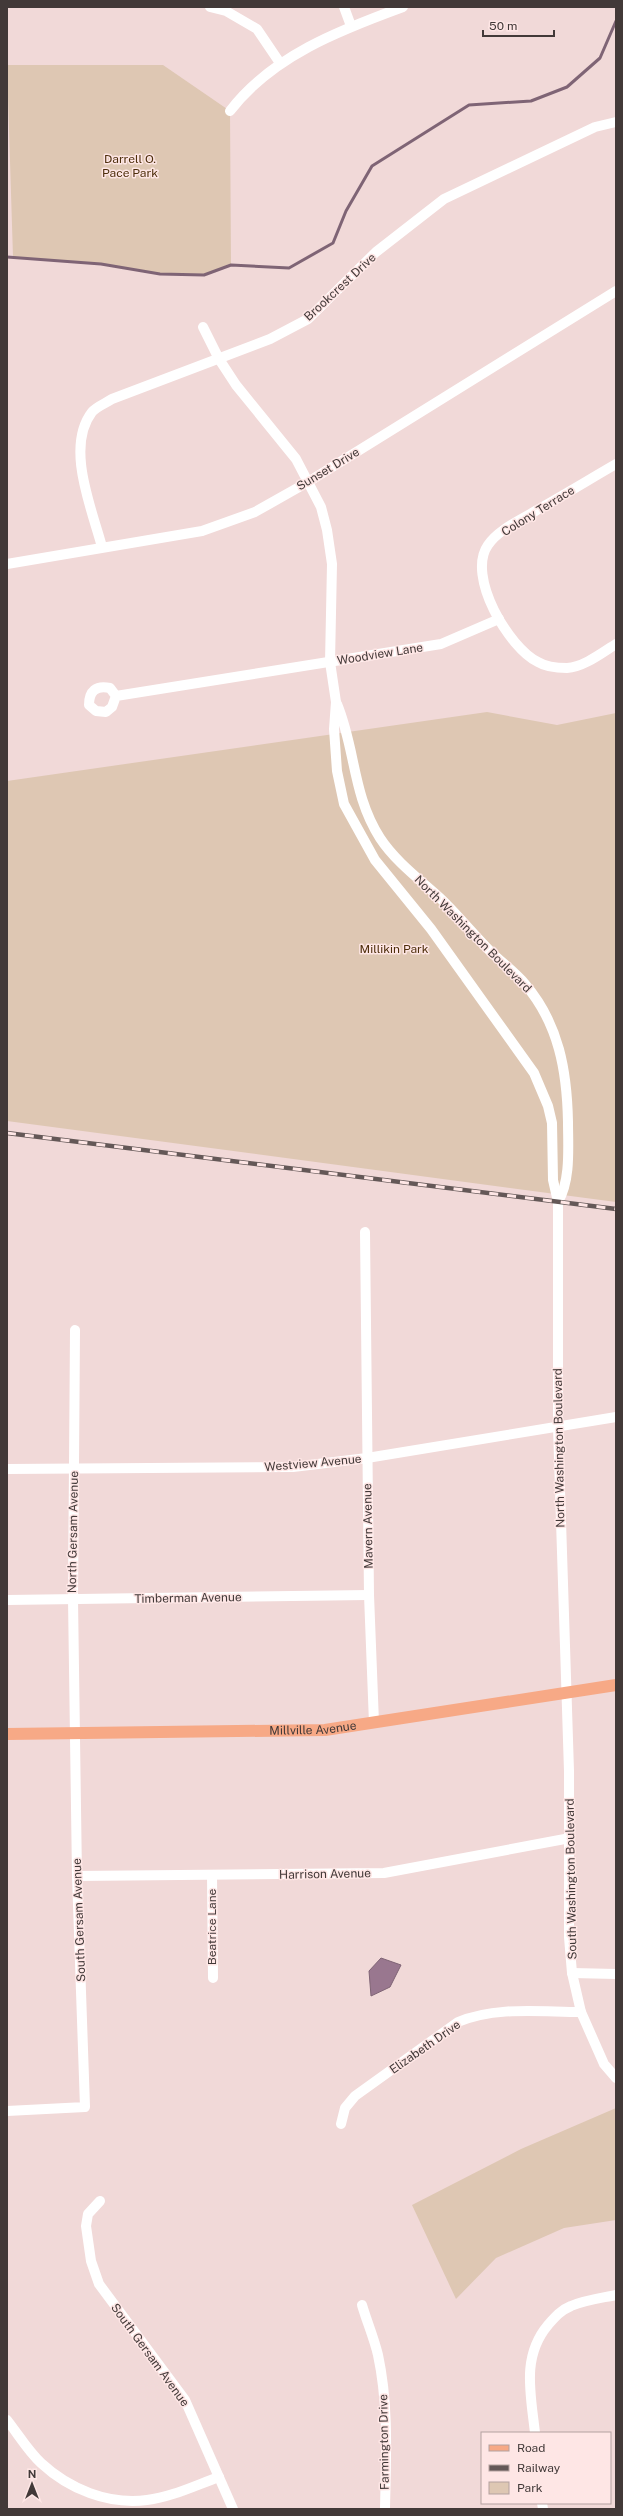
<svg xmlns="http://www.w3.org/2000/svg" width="623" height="2516" viewBox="0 0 623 2516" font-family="'Public Sans',sans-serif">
<rect width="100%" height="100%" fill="#f1d9d8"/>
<!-- green -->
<g fill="#dec7b3">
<path d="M7,65h156l67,46 1,154 -27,10 -44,-1 -59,-10 -88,-7z"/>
<path d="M487,712l70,13 59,-12v489l-609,-81v-340z"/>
<path d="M616,2108v112l-52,8 -68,30 -40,41 -44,-94 109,-56z"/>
</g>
<!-- water -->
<path fill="#99778f" stroke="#7f6475" d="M381,1958l20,7 -11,22 -19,9 -2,-25z"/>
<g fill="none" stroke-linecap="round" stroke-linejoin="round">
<!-- stream -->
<path stroke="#7f6475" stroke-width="3" d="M7,257l94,7 59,10 44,1 27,-10 58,3 44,-25 13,-32 26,-45 97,-61 62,-4 36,-14 33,-29 16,-37"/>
<!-- minor -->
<g stroke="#fff" stroke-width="10">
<path d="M210,7l16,4 31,18 23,34"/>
<path d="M344,7l7,19"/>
<path d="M230,111c42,-55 110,-81 173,-104"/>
<path d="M203,327l16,32 17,26 60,74 25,48 6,23 5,34 -2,98 6,40 -2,27 3,42 7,33 31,56 56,69 103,144 14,33 4,17 1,57 5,22v225l11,344v166l3,36 9,39 23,52 12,14"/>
<path d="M616,464c-26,15 -52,31 -79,46 -16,10 -38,19 -49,35 -22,31 21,103 50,117 8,5 20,6 29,6 17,-1 36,-16 49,-24"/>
<path d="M102,547c-10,-38 -37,-100 -10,-135 4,-5 14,-9 20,-13l158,-60 38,-20 68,-67 68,-53 151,-72 21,-5"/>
<path d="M7,564l195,-33 53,-19 53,-30 308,-191"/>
<path d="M116,696l-4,11 -6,5 -10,-1 -7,-6c0,-14 7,-20 21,-17l6,8 325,-52 58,-25"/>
<path d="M337,704c19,46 15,90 43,134 15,23 39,41 60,60 17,16 33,36 50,53 11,11 25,21 35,33 34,40 42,87 43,138 0,25 3,58 -10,80"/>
<path d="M365,1232l4,363 5,128"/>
<path d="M7,1469l286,-2 74,-9 249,-41"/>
<path d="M7,1600l362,-5"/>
<path d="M212,1875l1,103"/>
<path d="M77,1876l307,-3 186,-35"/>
<path d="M572,1973l44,1"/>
<path d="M7,2111l78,-4 -8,-231 -4,-277 2,-269"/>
<path d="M341,2124l4,-16 10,-12 103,-74c38,-16 83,-10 123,-10"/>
<path d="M100,2201l-12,13 -2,12 5,35 8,23 86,116 48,109"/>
<path d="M362,2305c5,17 12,33 16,50 11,51 8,103 7,154"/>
<path d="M7,2420c11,14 21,31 34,43 28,26 67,42 106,37 25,-3 49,-15 72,-23"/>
<path d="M535,2433c-4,-38 -14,-76 13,-108 7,-8 13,-15 23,-19 14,-6 31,-8 45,-11"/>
<path d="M542,2503l1,6"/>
</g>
<!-- major -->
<path stroke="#f7a986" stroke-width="12" id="s1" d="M7,1734l318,-4 291,-45"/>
<!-- rail casing -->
<g stroke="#645857" stroke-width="4.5">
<path id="rail" d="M7,1133l609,76"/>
</g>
<!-- rail -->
<use href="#rail" stroke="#fee6e5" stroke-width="3" stroke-dasharray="9" stroke-linecap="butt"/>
</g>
<g text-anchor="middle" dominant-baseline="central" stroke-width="3" stroke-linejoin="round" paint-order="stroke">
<!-- park labels -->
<g font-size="12" fill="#4d2e0b" stroke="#fee6e5">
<text x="130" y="159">Darrell O.<tspan x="130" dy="14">Pace Park</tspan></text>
<text x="394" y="949">Millikin Park</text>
</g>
<!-- street labels -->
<g font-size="12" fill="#423938" stroke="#fee6e5">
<text transform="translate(340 287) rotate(-43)">Brookcrest Drive</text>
<text transform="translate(328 469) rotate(-31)">Sunset Drive</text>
<text transform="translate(538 511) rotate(-32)">Colony Terrace</text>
<text transform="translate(380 654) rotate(-9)">Woodview Lane</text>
<text transform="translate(473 934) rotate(45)">North Washington Boulevard</text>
<text transform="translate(559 1448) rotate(-91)">North Washington Boulevard</text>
<text transform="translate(313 1463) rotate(-5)">Westview Avenue</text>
<text transform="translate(368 1526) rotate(-91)">Mavern Avenue</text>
<text transform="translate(73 1532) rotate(-89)">North Gersam Avenue</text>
<text transform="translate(188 1598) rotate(-1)">Timberman Avenue</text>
<text stroke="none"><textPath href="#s1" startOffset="306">Millville Avenue</textPath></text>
<text transform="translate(325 1874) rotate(-1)">Harrison Avenue</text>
<text transform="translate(571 1879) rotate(-91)">South Washington Boulevard</text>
<text transform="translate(79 1920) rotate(-92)">South Gersam Avenue</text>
<text transform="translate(212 1927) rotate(-90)">Beatrice Lane</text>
<text transform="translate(425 2047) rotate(-35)">Elizabeth Drive</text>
<text transform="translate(150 2355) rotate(54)">South Gersam Avenue</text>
<text transform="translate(384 2442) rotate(-91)">Farmington Drive</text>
</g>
</g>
<!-- border -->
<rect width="623" height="2516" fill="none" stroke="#423938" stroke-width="16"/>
<!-- legend -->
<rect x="481" y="2432" width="130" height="72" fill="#fee6e5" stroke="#b3a1a0"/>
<rect x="489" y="2445" width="20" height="6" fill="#f7a986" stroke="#b3a1a0"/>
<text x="517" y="2452" font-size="12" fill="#423938">Road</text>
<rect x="489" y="2465" width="20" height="6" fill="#645857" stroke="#b3a1a0"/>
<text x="517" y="2472" font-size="12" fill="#423938">Railway</text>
<rect x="489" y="2482" width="20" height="12" fill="#dec7b3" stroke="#b3a1a0"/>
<text x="517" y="2492" font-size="12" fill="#423938">Park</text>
<!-- north arrow -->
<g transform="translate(32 2484)" stroke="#fee6e5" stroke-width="3" paint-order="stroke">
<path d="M0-3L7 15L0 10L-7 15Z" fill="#423938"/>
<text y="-6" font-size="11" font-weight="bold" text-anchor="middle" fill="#423938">N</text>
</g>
<!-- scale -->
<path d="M483 30v6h71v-6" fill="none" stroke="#423938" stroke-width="2"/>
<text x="489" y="30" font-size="12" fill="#423938" stroke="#fee6e5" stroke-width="3" paint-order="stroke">50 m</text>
</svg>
